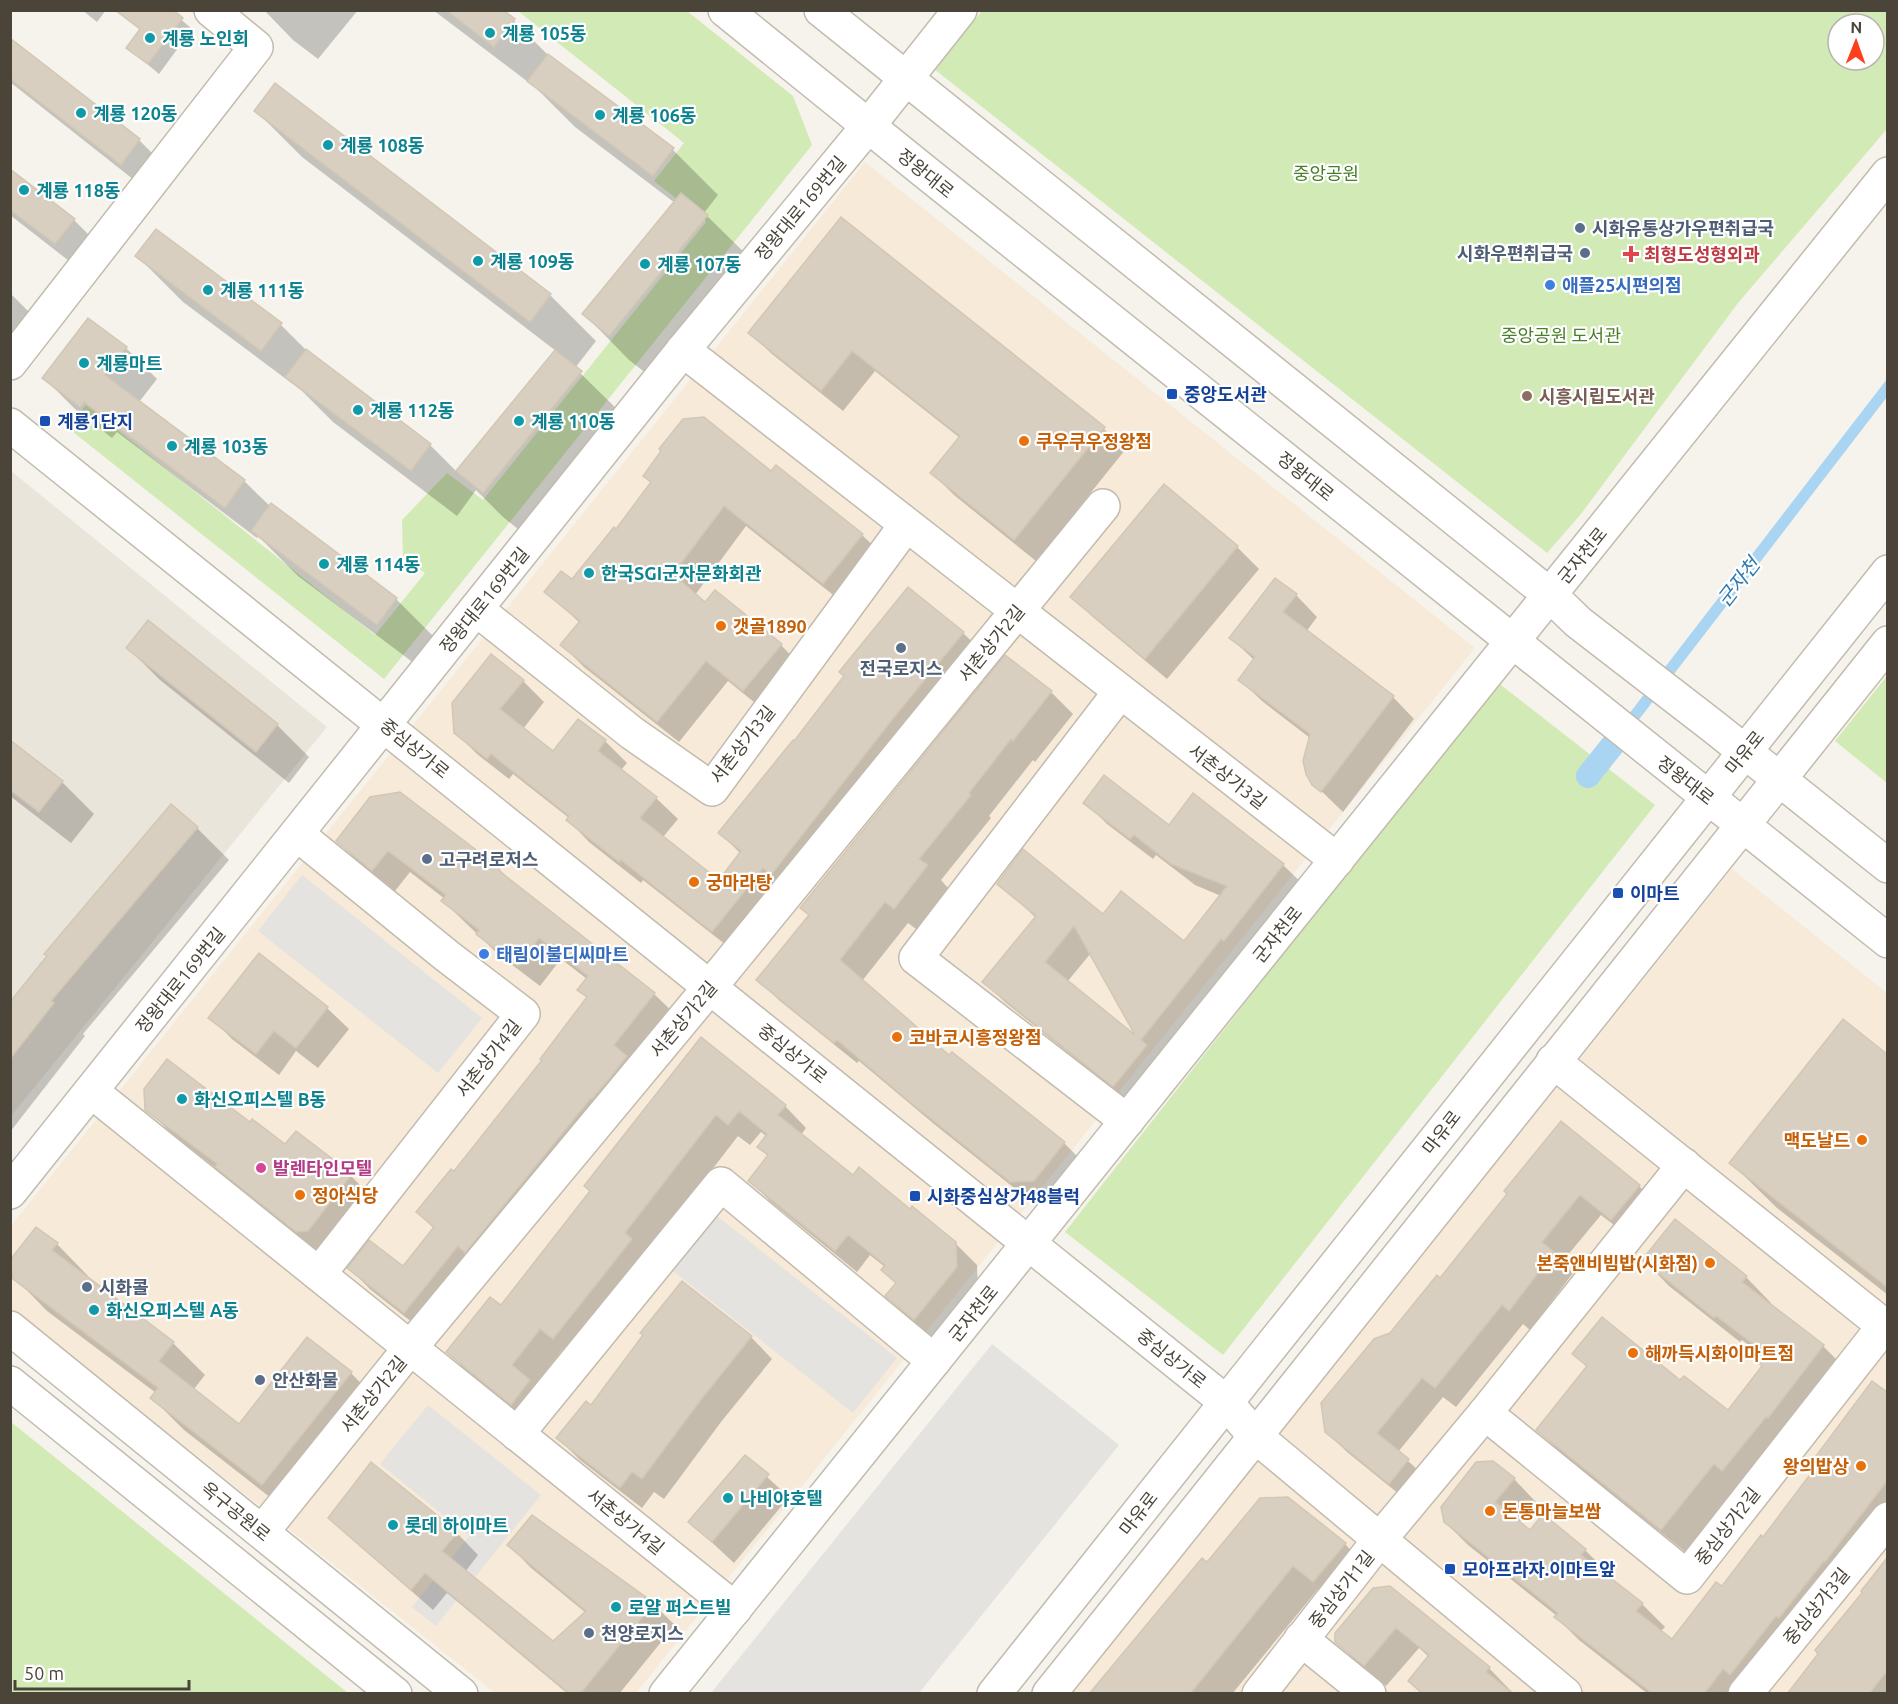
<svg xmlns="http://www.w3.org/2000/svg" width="1898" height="1704" viewBox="0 0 1898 1704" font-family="Ubuntu,'Noto Sans KR',sans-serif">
<rect width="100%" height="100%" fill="#f6f3ec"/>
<!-- residential -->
<path fill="#eae5da" d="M11,471l316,256 -316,389z"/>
<!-- commercial -->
<g fill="#f7ead8">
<path d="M865,162l610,486 -839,1045h-141l-484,-385 -1,-81z"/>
<path d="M1732,869l155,124v700l-817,1z"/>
</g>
<!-- green -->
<g fill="#d2eab5" fill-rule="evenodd">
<path d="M518,11h169l106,85 19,49 -428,534 -316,-251 18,-23 289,230 50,-62 -22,-15 -1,-38 45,-47 36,27 223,-278 -52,-41 30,-38z"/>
<path d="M982,11h905v118l-149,174 -157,211 -34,39 -613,-484zM1838,24h36v36h-36z"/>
<path d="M1887,676v107l-52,-42z"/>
<path d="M1497,682l158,123 -432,550 -158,-123z"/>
<path d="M10,1422h1l337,271h-337z"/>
</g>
<!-- parking -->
<g fill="#e5e3e0">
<path d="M302,875l180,143 -44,55 -180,-142z"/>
<path d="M717,1216l180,142 -44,55 -180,-142z"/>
<path d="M992,1344l127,101 -200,248h-208z"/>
<path d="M428,1405l113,90 -105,131 -24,-19 57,-71 -89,-72z"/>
</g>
<!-- water -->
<path fill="#a9d4f2" d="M1887,379v18l-283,368 -9,-7z"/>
<!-- shadow -->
<g fill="#0003" fill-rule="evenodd">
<path d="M82,10h24l-9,12z"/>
<path d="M116,10h54l22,19 -33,45 -31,-26 13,-18z"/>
<path d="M264,10h94l-40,49 -25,-19z"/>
<path d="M433,10h67l14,11 38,38 121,91 45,45 -14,18 49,48 -98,119 -26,-20 -45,-46 91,-111 -100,-76 -39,-39z"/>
<path d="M10,38l129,102 32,32 -18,23 -143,-113z"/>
<path d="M275,86l275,209 46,46 -21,27 51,50 -97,120 -26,-21 -27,-27 -19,26 -124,-94 -31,-31 -119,-89 -46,-46 144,69 31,31 118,89 27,27 99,-121 -254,-194 -46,-46z"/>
<path d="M10,171l64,49 32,32 -19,23 -77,-60z"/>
<path d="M841,219l263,210 21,21 -89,111 -82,-66 -22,-22 28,-35 -85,-67 -32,40 -71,-57 -22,-21z"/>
<path d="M10,294l3,2 32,32 -35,11z"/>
<path d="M126,348l31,31 -18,23 105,79 27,26 1,-1 124,93 46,46 -19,25 -125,-94 -40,-40 -1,2 -140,-106 -5,6 -37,-29 -31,-31z"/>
<path d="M776,467l86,68 22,21 -38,49 -100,-79 -51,69 10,9 76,41 21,22 -36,45 -38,-31 -49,61 -95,-75 -22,-22 18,-22 -34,-31 26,-11 45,-50 155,-58z"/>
<path d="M1164,486l73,61 22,22 -92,110 -73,-61 -22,-21z"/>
<path d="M908,589l55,44 22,21 -250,298 -92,-72 -2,3 -52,-41 -21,-22 1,-2 -56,-44 -4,5 -32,-25 -22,-22 68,-51 21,21 -21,27 30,24 25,-32 27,20 22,22 -6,7 35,28 22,21 -15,18 56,45 22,-28 -21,-21 74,-90 52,-67z"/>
<path d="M1296,595l21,22 -11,15 87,65 21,22 -71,93 -29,-28 -4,-46 -48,-37 -22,-21 14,-20 -23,-22z"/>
<path d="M148,622l129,103 32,32 -20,26 -129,-103 -32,-32z"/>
<path d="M1006,657l45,35 22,22 -38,48 -2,-2 -44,56 2,2 -50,62 7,8 -32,41 -8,-6 -46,58 88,76 2,-3 112,89 22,22 -31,37 -22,1 -99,-79 -75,-63 -2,2 -77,-62 -22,-21 52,-64z"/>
<path d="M10,742l52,40 32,32 -23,29 -61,-47z"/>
<path d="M1085,802l84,25 114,38 22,21 -169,221 -130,-104 -22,-21 52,-64 -37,-35 186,60 36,-47 -26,-11 -39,-30 -3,4 -46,-35zM1091,953l49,88 -73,-59z"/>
<path d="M197,828l32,32 -146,174 2,2 -75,96v-128z"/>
<path d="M338,841l161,28 15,15 140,110 22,21 -249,319 -56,-44 -22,-22h54l31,-39 -16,-17 36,-39 41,-50 93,-124 -9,-9 8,-11 -26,-20 -21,27 -41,-31 -56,-54 2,-2 -35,-27 -15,19 -36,-28z"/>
<path d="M327,1008l22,21 -31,39 -22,-17 -17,24 -47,-36 -22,-22z"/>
<path d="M1844,1021l44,35v239l-111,-87 -46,-45z"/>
<path d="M701,1039l84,67 21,22 -5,7 52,42 57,34 45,32 22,22 1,24 -42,51 -27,-22 -22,-22 10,-12 -14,-14 2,-3 -15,-12 -13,17 -86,-70 -21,-21 19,-24 -10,-10 8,-10 -6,-5 -11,13 -12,-9 -92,119 -71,104 -12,-10 -29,37 17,16 -18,23 -64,-51 -21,-22 53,-45 90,-116z"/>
<path d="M147,1109l103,15 36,22 65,30 25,25 -53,55 -80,-64 -18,-17 -52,-40z"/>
<path d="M1639,1186l20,20 -27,33 -31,-24 -39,47 11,11 -43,57 -7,-6 -67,83 -13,-10 -45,55 31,28 -19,23 -63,-51 -21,-21 65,-97 49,-54 69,-86z"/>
<path d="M1675,1221l71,56 25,26 -2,2 54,41 26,26 -161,182 -125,-99 -25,-25 50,-62 -14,-14 107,28 47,30 35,-46 -2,-12 -19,-14 -2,2 -71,-56 -25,-26z"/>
<path d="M57,1244l31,32 -1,2 86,65 32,32 -11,14 46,37 111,-53 31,32 -88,111 -110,-86 -32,-32 4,-5 -109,-82 -32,-33z"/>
<path d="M751,1337l21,22 -51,63 -57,77 -10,-7 -12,16 -62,-48 -22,-22 34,-30z"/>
<path d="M1872,1383l16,11v139l-143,161h-97l-69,-54 -23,-23 1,-1 -89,-71 -23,-23 69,-43 22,23 -17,21 12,9 12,-16 42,34 23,23 -2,3 36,28 23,23 -5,5 12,9 50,-53 41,-49 51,-66z"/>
<path d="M745,1457l44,40 -55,66 -44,-41z"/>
<path d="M330,1518l127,15 21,22 -13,17 88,71 33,-30 -56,-46 -21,-22 144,59 22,21 -56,69h-51l-121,-101 -14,17 -81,-71z"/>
<path d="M1345,1544l24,25 -31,37 -20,-17 -86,105h-139l115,-130z"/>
<path d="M1888,1562v132h-99l31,-40 -3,-4z"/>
<path d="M1374,1589l115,79 21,22 -1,2 2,2h-89l-12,-13 19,-24 -10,-9 -33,38 -27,-22 -22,-22z"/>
</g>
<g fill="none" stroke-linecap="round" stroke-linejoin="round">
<!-- canal -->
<path stroke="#a9d4f2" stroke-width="24" d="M1588,776l31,-39"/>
</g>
<!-- building -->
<g fill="#d8cfc1" stroke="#d3c7b4" stroke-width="1.5" fill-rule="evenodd">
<path d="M115,10h58l10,8 -35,46 -22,-16 14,-19z"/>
<path d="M446,10h57l12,9 -21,28z"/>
<path d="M10,38l130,101 -19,26 -111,-86z"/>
<path d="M548,54l126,94 -21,28 -126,-95z"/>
<path d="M275,83l276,211 -21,28 -276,-211z"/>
<path d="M10,169l65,50 -20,25 -45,-34z"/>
<path d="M681,193l27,22 -99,121 -27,-22z"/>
<path d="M841,217l264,210 -91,113 -84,-67 30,-37 -108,-85 -31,40 -73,-58z"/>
<path d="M156,229l126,94 -21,28 -126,-95z"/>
<path d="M88,318l39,29 -22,28 140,105 -20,28 -141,-106 -4,5 -38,-29z"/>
<path d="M306,349l125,95 -20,27 -126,-94z"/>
<path d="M555,350l27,21 -99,122 -27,-22z"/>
<path d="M704,417l67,54 5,-6 87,69 -40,50 -99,-78 -51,68 32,28 10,-12 67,54 -39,47 -37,-30 -49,61 -97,-77 20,-24 -36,-29 17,-21 11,8 42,-52 2,2 35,-47 -8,-6 18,-25 -2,-2 24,-30z"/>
<path d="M1164,484l74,62 -93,113 -75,-62z"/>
<path d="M271,503l126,95 -20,27 -126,-94z"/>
<path d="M1275,578l22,16 -14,18 111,84 -73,96 -9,-7 -6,-11 -3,-13 7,-27 -72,-54 17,-23 -26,-19z"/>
<path d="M908,587l56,45 -69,84 -124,159 -8,-7 -51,64 -91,-72 -2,2 -53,-42 3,-4 -78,-62 -4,5 -33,-26 -2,-30 39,-49 33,26 -24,29 53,42 25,-32 28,21 -8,11 59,46 -17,21 79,62 22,-29 -23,-18 75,-93 1,1 50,-65 -5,-4z"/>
<path d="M148,620l130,104 -22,28 -130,-104z"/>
<path d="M1005,655l47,36 -39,50 -2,-2 -42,54 2,2 -52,64 9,6 -34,44 -9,-7 -45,58 109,95 3,-3 113,90 -31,39 -24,1 -99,-79 -74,-63 -3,3 -78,-63 53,-65 -9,-7z"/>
<path d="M10,740l53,41 -24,31 -29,-22z"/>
<path d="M1104,775l65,50 24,-32 91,71 -60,77 -3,-2 -80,101 6,5 -34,42 -131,-105 54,-66 -39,-32 26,-35 80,65 18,-23 63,50 43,-55 -56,-22 -37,-29 -4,4 -47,-36zM1074,926l61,109 -90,-73z"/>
<path d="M400,792l100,76 -2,2 157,123 -41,52 13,11 -18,23 -17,20 -1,-1 -126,155 -7,-7 -54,67 -57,-45 22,-28 34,26 31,-39 -18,-15 35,-43 3,2 88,-111 -2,-1 47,-62 -10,-7 11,-14 -49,-38 -21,28 -42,-32 3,-4 -38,-29 5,-6 -58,-44 -16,20 -36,-30 34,-44z"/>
<path d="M171,804l27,23 -147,174 3,2 -44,56v-57l37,-46 -3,-2z"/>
<path d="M259,953l69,54 -32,41 -22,-17 -18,23 -48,-36z"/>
<path d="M1843,1019l44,35v233l-158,-124z"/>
<path d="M701,1037l85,68 -8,10 75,60 6,-8 51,42 2,-3 44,36 1,25 -43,53 -29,-24 11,-13 -15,-13 4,-5 -37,-30 -13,16 -87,-70 20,-26 -11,-8 10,-13 -28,-23 -11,14 -12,-10 -91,118 7,6 -79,100 -13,-10 -28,36 18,15 -19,25 -65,-53 44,-55 11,8 89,-114 -6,-5z"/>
<path d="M167,1059l83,63 2,-3 33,25 11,-13 56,43 -44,57 -12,1 -81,-65 2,-3 -72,-54 -1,-21z"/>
<path d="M1561,1121l79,64 -29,35 -31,-25 -38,47 12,10 -45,59 -7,-6 -67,83 -13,-10 -45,55 32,26 -20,25 -64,-52 -4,-29 53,-64 16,-6 47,-58 3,3 67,-84 -3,-3z"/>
<path d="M1675,1219l72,57 -5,6 82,63 -56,73 -2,-1 -44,54 -8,-7 -53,66 -125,-100 51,-64 -15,-12 30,-37 78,63 4,-4 44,34 34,-44 -7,-6 7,-9 -46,-35 -2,2 -72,-58z"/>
<path d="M36,1227l22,16 -6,7 122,92 -15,19 80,63 68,-87 45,35 -90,113 -112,-87 8,-10 -145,-109 -3,-19z"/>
<path d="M682,1281l70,55 -52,65 -58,78 -10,-7 -12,16 -64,-50 30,-37 5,4 52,-70 -3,-2z"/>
<path d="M1872,1381l15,11v89l-62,81 -1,-1 -45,57 -3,-2 -46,59 -7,-6 -19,25h-51l-99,-77 4,-4 -114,-91 -3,-15 35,-45 17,-1 22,17 -20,24 35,28 13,-16 43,35 -5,6 62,48 -7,8 36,28 44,-57 6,4 39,-51 2,2 49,-65 -5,-4z"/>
<path d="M745,1455l24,19 -57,68 -24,-20z"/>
<path d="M371,1462l87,70 -16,19 111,90 33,-30 -79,-66 25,-30 122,88 -74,91h-10l-145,-121 -14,17 -83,-72z"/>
<path d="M1288,1497l58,46 -33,39 -20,-16 -103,128h-101l113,-136 5,4 53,-64z"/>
<path d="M1887,1558v113l-18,23h-82l31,-40 -3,-4 47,-57 -1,-2z"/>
<path d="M1390,1586l100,81 -4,5 28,22h-91l-15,-13 21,-26 -33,-27 -32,38 -29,-24v-9l38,-45z"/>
</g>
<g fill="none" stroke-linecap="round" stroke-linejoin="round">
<!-- minor casing -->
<g stroke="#c2bbae" stroke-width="36">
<g id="minor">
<path d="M725,10l199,161 964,770"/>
<path d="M821,10l729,585 28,27 136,105 174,139"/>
<path d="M683,350l654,510"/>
<path d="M10,363l246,-316 -45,-37"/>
<path d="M10,425l1216,977 28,33 311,259"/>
<path d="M476,609l156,124 80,56 194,-264"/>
<path d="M1120,692l-204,266 211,163"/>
<path d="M297,834l150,122 76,58 -204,260"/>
<path d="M1553,1061l335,268"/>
<path d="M91,1091l644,518"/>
<path d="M10,1192l673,-842 186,-225 91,-115"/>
<path d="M10,1328l451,366"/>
<path d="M10,1383l385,311"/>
<path d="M1485,1413l202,164 197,-251"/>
<path d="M517,1434l204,-250 213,177"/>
<path d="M262,1532l148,-184 300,-361 393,-481"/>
<path d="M1301,1639l68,55"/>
<path d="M666,1694l1222,-1520"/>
<path d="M994,1694l894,-1122"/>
<path d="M1049,1694c281,-349 558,-701 839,-1051"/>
<path d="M1259,1694l121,-155 105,-126 199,-248"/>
<path d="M1745,1694l143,-175"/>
</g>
</g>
<!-- minor -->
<use href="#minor" stroke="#fff" stroke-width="33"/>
</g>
<!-- markers -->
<g fill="#0f9aa8" stroke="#fff" stroke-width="2">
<circle cx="490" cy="33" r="6"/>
<circle cx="150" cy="38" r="6"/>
<circle cx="81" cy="113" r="6"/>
<circle cx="600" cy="115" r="6"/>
<circle cx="328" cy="145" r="6"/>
<circle cx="24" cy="190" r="6"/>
<circle cx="478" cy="261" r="6"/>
<circle cx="645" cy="264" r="6"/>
<circle cx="208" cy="290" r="6"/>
<circle cx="84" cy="363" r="6"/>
<circle cx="358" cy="410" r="6"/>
<circle cx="519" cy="421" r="6"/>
<circle cx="172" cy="446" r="6"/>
<circle cx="324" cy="564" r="6"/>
<circle cx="589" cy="573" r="6"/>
<circle cx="182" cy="1099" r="6"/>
<circle cx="94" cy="1310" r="6"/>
<circle cx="728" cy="1498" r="6"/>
<circle cx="393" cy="1525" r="6"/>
<circle cx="616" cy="1607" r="6"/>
</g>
<g fill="#5c6f8a" stroke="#fff" stroke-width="2">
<circle cx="1580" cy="228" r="6"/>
<circle cx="1585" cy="253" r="6"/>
<circle cx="901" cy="648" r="6"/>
<circle cx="427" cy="859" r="6"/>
<circle cx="87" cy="1287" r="6"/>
<circle cx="260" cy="1380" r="6"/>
<circle cx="589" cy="1633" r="6"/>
</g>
<path fill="#e0444e" stroke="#fff" stroke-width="2" d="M1628 245h6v6h6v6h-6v6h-6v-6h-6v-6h6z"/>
<g fill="#3f7fe0" stroke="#fff" stroke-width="2">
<circle cx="1550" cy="285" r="6"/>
<circle cx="484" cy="954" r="6"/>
</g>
<g fill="#1a4fb4" stroke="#fff" stroke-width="2">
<rect x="1166" y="388" width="12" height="12" rx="3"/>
<rect x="39" y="415" width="12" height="12" rx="3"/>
<rect x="1612" y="887" width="12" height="12" rx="3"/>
<rect x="909" y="1190" width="12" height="12" rx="3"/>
<rect x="1444" y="1563" width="12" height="12" rx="3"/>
</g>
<circle fill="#8d6e63" stroke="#fff" stroke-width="2" cx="1527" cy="396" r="6"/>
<g fill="#e8710a" stroke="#fff" stroke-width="2">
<circle cx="1024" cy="441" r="6"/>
<circle cx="721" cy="626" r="6"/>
<circle cx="694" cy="882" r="6"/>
<circle cx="897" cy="1037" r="6"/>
<circle cx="1862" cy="1140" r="6"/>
<circle cx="300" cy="1195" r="6"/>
<circle cx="1710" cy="1263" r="6"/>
<circle cx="1633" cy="1353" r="6"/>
<circle cx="1861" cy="1466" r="6"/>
<circle cx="1490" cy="1511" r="6"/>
</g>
<circle fill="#d1479c" stroke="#fff" stroke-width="2" cx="261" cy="1168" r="6"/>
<g text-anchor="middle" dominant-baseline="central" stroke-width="4.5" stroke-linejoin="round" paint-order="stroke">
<!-- culture labels -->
<g font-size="18" font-weight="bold" fill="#0d838f" stroke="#fff" text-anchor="start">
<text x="502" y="33">계룡 105동</text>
<text x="162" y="38">계룡 노인회</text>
<text x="93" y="113">계룡 120동</text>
<text x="612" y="115">계룡 106동</text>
<text x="340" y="145">계룡 108동</text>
<text x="36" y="190">계룡 118동</text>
<text x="490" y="261">계룡 109동</text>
<text x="657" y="264">계룡 107동</text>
<text x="220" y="290">계룡 111동</text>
<text x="96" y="363">계룡마트</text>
<text x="370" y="410">계룡 112동</text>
<text x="531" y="421">계룡 110동</text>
<text x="184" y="446">계룡 103동</text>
<text x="336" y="564">계룡 114동</text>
<text x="601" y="573">한국SGI군자문화회관</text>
<text x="194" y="1099">화신오피스텔 B동</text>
<text x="106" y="1310">화신오피스텔 A동</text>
<text x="740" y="1498">나비야호텔</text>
<text x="405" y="1525">롯데 하이마트</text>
<text x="628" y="1607">로얄 퍼스트빌</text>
</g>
<!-- street labels -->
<g font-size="18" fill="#4b4439" stroke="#fff">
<text transform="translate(926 173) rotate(39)">정왕대로</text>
<text transform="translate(800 208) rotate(-50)">정왕대로169번길</text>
<text transform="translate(1306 476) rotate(39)">정왕대로</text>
<text transform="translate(1582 555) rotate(-51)">군자천로</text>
<text transform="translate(484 600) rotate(-51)">정왕대로169번길</text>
<text transform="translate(991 643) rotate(-51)">서촌상가2길</text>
<text transform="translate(742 744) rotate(-52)">서촌상가3길</text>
<text transform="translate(415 748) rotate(39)">중심상가로</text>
<text transform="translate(1744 752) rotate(-51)">마유로</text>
<text transform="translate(1228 776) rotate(38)">서촌상가3길</text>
<text transform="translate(1686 780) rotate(38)">정왕대로</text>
<text transform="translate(1277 934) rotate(-51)">군자천로</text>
<text transform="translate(180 980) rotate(-51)">정왕대로169번길</text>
<text transform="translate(683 1019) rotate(-50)">서촌상가2길</text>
<text transform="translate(793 1053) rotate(39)">중심상가로</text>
<text transform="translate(488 1058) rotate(-52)">서촌상가4길</text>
<text transform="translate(1441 1132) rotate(-52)">마유로</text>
<text transform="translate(973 1313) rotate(-51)">군자천로</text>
<text transform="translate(1172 1358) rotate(39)">중심상가로</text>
<text transform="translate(373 1394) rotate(-51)">서촌상가2길</text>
<text transform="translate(236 1511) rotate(39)">옥구공원로</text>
<text transform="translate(1138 1513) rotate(-52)">마유로</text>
<text transform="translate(626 1521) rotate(39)">서촌상가4길</text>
<text transform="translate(1727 1526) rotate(-52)">중심상가2길</text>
<text transform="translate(1341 1589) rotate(-52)">중심상가1길</text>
<text transform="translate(1816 1606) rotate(-51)">중심상가3길</text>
</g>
<!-- park labels -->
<g font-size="18" fill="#4a7f2a" stroke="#fff">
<text x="1326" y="173">중앙공원</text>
<text x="1561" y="335">중앙공원 도서관</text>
</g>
<!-- service labels -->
<g font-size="18" font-weight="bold" fill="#4e5e75" stroke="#fff" text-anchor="start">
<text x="1592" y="228">시화유통상가우편취급국</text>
<text x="1573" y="253" text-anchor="end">시화우편취급국</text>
<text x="901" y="668" text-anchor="middle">전국로지스</text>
<text x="439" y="859">고구려로저스</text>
<text x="99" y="1287">시화콜</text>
<text x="272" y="1380">안산화물</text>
<text x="601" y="1633">천양로지스</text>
</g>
<!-- health labels -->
<g font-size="18" font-weight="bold" fill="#be3a42" stroke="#fff" text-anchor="start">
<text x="1644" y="254">최형도성형외과</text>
</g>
<!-- shop labels -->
<g font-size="18" font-weight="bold" fill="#366cbe" stroke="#fff" text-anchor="start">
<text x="1562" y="285">애플25시편의점</text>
<text x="496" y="954">태림이불디씨마트</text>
</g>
<!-- transit labels -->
<g font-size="18" font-weight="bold" fill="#164399" stroke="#fff" text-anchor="start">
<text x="1184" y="394">중앙도서관</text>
<text x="57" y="421">계룡1단지</text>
<text x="1630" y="893">이마트</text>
<text x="927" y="1196">시화중심상가48블럭</text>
<text x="1462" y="1569">모아프라자.이마트앞</text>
</g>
<!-- education labels -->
<g font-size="18" font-weight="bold" fill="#785e54" stroke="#fff" text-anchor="start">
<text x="1539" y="396">시흥시립도서관</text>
</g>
<!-- food labels -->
<g font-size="18" font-weight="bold" fill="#c56008" stroke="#fff" text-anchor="start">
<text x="1036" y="441">쿠우쿠우정왕점</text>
<text x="733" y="626">갯골1890</text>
<text x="706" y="882">궁마라탕</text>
<text x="909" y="1037">코바코시흥정왕점</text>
<text x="1850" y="1140" text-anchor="end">맥도날드</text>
<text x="312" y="1195">정아식당</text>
<text x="1698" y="1263" text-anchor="end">본죽앤비빔밥(시화점)</text>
<text x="1645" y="1353">해까득시화이마트점</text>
<text x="1849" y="1466" text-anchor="end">왕의밥상</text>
<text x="1502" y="1511">돈통마늘보쌈</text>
</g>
<!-- hotel labels -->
<g font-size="18" font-weight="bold" fill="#b23c85" stroke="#fff" text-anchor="start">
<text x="273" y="1168">발렌타인모텔</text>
</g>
<!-- water labels -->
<g font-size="20" font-style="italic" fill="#2e7ab2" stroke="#fff">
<text transform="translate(1738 582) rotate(-52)">군자천</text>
</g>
</g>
<!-- border -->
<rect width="1898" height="1704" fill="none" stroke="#4b4439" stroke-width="24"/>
<!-- north arrow -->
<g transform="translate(1856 42) rotate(1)"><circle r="28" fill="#ffffff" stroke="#b7b4b0" stroke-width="1.5"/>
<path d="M0-4.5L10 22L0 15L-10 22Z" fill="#fc3f1d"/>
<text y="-9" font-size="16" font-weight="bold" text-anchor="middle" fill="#4b4439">N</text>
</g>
<!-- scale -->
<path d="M15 1680v9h174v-9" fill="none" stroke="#4b4439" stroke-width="3"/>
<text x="24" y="1680" font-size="18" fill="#4b4439" stroke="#ffffff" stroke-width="4.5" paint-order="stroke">50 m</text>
</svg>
